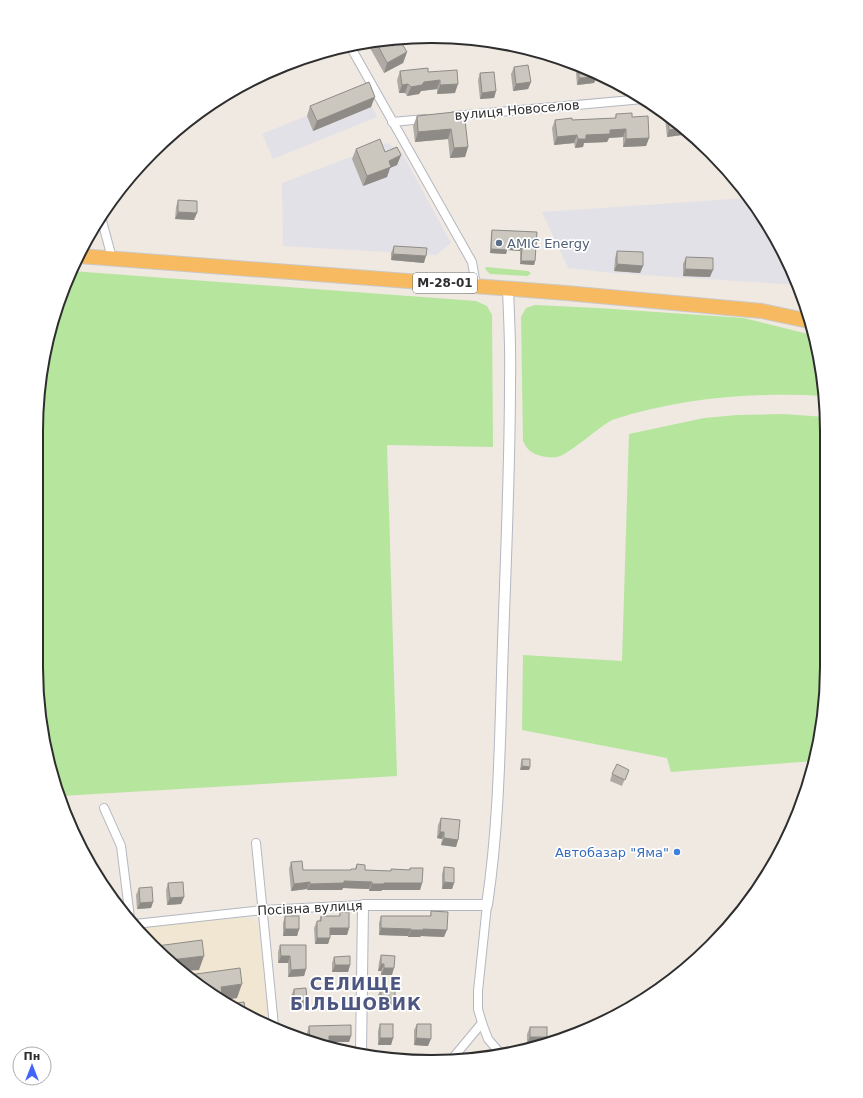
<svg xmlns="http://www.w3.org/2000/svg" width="863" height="1098" viewBox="0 0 863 1098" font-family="'DejaVu Sans',sans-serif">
<rect width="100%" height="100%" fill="#efe9e1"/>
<!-- industrial -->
<g fill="#e3e1e8">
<path d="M365,92l12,25 -104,42 -11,-25z"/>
<path d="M387,143l14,8 50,92 -15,12 -153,-9 -1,-63z"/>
<path d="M748,198l26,36 23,51 -184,-12 -45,-5 -26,-56z"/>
</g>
<!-- education -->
<path fill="#f0e6d1" d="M248,917l10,7 11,100 -35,-15 -82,-63 -14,-19z"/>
<!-- green -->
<g fill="#b6e59e">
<path d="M486,267l42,4 3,2 -3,3 -38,-2 -5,-5z"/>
<path d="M72,271l404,30 11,5 5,9 1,132 -106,-2 10,331 -336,20 -11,-27 -14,-103 1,-260 20,-102z"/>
<path d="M535,305l63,3 146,10 68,17 12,61c-71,-4 -144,2 -212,24 -15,8 -42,34 -55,37 -9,1 -23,-1 -29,-8 -2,-2 -4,-6 -5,-8l-2,-124 5,-9z"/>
<path d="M783,414l43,3 1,250 -8,76 -5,18 -143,11 -4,-14 -145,-28 1,-75 99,6 7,-227 75,-16 34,-3z"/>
</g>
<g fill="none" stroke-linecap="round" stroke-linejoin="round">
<!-- minor casing -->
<g stroke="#b4b7c1" stroke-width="10">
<g id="minor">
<path d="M350,46l122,216 4,23"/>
<path d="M454,116l189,-17"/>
<path d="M392,122l33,-3"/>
<path d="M101,217l11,41"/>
<path d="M104,808l17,38 9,72"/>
<path d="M256,843l18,183"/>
<path d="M487,905l-9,86v18l4,14 6,16 12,14"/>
<path d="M135,924l127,-14 101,-5"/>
<path d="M452,1059l30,-36"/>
</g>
</g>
<!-- tertiary casing -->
<g stroke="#b4b7c1" stroke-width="12">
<path id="tertiary" d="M361,1053l2,-148h124c13,-87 13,-175 16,-263 3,-87 7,-174 7,-261 1,-31 -1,-62 -2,-93"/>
</g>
<!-- trunk casing -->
<g stroke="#c9c9c9" stroke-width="16">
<path id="trunk" d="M79,256l487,37 196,18 47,10"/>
</g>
<!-- minor -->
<use href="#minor" stroke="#fff" stroke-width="8"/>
<!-- tertiary -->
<use href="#tertiary" stroke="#fff" stroke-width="10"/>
<!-- trunk -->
<use href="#trunk" stroke="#f8ba60" stroke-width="14"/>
</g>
<!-- wall -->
<g fill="#afaba4">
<path d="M380,39l12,7 15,6 -4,11 -19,10 -14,-25 3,-7z"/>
<path d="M514,67l17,15 -3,7 -15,2 -2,-17z"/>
<path d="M579,67l18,10 -3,6 -17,2 -1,-12z"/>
<path d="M400,71l28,1 27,21 -18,1v-5l-16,2 -2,3 -12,2 -2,-3h-6l-2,-13z"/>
<path d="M480,73l16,18 -2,7 -14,1 -2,-19z"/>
<path d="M310,106l61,1 -58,24 -6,-15z"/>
<path d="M464,111l4,36 -3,10 -15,1 -2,-19 -33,3 -2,-16 4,-10z"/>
<path d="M616,114l16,3 17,21 -3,8 -23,1v-10l-14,1 -2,4 -23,1 -1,4 -8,1 -1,-5 -20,2 -2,-17 3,-8h17l43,-2z"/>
<path d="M666,114l6,4 10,17 -15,2 -2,-19z"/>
<path d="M356,149l29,3 16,3 -4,10 -7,3 -3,9 -24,9 -11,-27z"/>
<path d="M178,200l16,20 -19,-1 1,-12z"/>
<path d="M492,230l45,2 -2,29 -1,4 -14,-1v-13l-13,-1 -1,4 -16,-1 1,-20z"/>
<path d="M394,246l30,17 -33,-3v-7z"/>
<path d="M617,251l26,15 -3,7 -26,-2 1,-13z"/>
<path d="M686,257l24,20 -27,-1v-12z"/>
<path d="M522,759l8,8 -1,3h-9l1,-8z"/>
<path d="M612,774l14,2 -4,10 -12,-5z"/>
<path d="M441,818l17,22 -2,7 -15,-2 1,-6 -5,-1 1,-13z"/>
<path d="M291,862l12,8h48l4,-1 2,-5 8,6 26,1v-2l18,1 1,-2 12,15 -2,7h-38l-1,1h-12v-2l-26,-1 -1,2h-35v-1l-16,2 -2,-22z"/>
<path d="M444,867l10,16 -2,6h-10v-15z"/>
<path d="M168,883l16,14 -3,7 -14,1 -1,-15z"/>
<path d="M139,888l14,14 -2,6 -14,1 -1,-14z"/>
<path d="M431,911l13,26 -23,-1 -1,1h-12v-1l-29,-1v-12l2,-7h49z"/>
<path d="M340,912l9,16 -2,7h-17l-2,9h-13l-1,-16 3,-7h2l2,-5h18z"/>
<path d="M285,916l14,13 -2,7h-14v-13z"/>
<path d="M280,945l26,24 -2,7 -16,1v-14h-10v-11z"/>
<path d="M381,955l11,20h-11v-4h-3l1,-9z"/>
<path d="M334,957l16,8 -2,7h-16v-9z"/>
<path d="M189,975l48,23 -14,2z"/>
<path d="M381,988l11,17h-14v-10z"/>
<path d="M294,989l13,11 -3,7 -12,1 -1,-12z"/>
<path d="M380,1024l13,14 -2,7h-13v-14z"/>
<path d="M417,1024l11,22 -14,-1v-15z"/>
<path d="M309,1026l42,10 -2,6h-20v6l-22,-9v-6z"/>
<path d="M530,1027l15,17 -18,-1v-9z"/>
</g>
<!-- shaded-wall -->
<g fill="#8e8b86">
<path d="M407,52l-4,11 -19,10 3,-10z"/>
<path d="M597,77l-3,6 -17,2 2,-7z"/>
<path d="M440,80l-3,9 -16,2 -2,3 -12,2 4,-9 13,-5z"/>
<path d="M531,82l-3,7 -15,2 3,-7z"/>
<path d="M408,84l-3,9h-6l3,-8z"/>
<path d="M458,84l-3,9 -18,1 3,-9z"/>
<path d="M496,91l-2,7 -14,1 2,-6z"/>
<path d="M375,97l-4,10 -58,24 4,-10z"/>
<path d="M683,128l1,1 -2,6 -15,2 2,-7z"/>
<path d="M451,129l-3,10 -33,3 3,-10z"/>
<path d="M626,129l-3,8 -14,1 -2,4 -23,1 -1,4 -8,1 3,-9 8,-4 24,-5z"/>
<path d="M577,135l-3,8 -20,2 3,-8z"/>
<path d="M649,138l-3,8 -23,1 3,-8z"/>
<path d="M468,147l-3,10 -15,1 4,-10z"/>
<path d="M401,155l-4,10 -7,3 -3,9 -24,9 4,-10 22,-15z"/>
<path d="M178,212l19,1 -3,7 -19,-1z"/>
<path d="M508,247h14l-2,4 -13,-1 -1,4 -16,-1 1,-4z"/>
<path d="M393,254l33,2 -2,7 -33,-3z"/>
<path d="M521,261h14l-1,4 -14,-1z"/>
<path d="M617,264l26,2 -3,7 -26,-2z"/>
<path d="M685,269l28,1 -3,7 -27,-1z"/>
<path d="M522,766l8,1 -1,3h-9z"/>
<path d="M440,832h4l-2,7 -5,-1z"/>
<path d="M444,838l14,2 -2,7 -15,-2z"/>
<path d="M344,881l28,1 -3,7 -26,-1 -1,2h-35l3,-6z"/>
<path d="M310,882l-3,7 -16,2 3,-7z"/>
<path d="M444,882l10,1 -2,6h-10z"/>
<path d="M384,883h38l-2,7h-38l-1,1h-12l3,-7z"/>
<path d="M184,897l-3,7 -14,1 3,-7z"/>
<path d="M153,902l-2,6 -14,1 3,-6z"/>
<path d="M330,928h19l-2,7h-19z"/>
<path d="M381,928l30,1 -3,7 -29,-1z"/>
<path d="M285,929h14l-2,7h-14z"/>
<path d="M423,929l24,1 -3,7 -23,-1 -1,1h-12l3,-7z"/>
<path d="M317,938h13l-2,6h-13z"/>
<path d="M204,956l-5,14 -15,1 -14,-11z"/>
<path d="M281,956h9l-2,7h-10z"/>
<path d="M381,964h3l-3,7h-3z"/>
<path d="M335,965h15l-2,7h-16z"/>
<path d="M384,968h10l-2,7h-11z"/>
<path d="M306,969l-2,7 -16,1 3,-7z"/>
<path d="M242,984l-5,14 -15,2 -1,-13z"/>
<path d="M214,988l-2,4 -5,-3z"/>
<path d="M381,998h14l-3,7h-14z"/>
<path d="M307,1000l-3,7 -12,1 2,-7z"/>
<path d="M329,1036h22l-2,6h-23z"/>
<path d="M530,1037h17l-2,7 -18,-1z"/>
<path d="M380,1038h13l-2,7h-13z"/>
<path d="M416,1038l15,1 -3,7 -14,-1z"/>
</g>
<!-- building -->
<g fill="#cbc7bf" stroke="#8e8b86">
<path d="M380,39h8l4,7 9,-4 6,10 -20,11 -12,-23z"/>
<path d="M528,65l3,17 -15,2 -2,-17z"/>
<path d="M579,67l18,6v4l-18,1z"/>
<path d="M428,68v4l29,-2 1,14 -18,1v-5l-16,2 -2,3 -11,2 -3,-3 -6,1 -2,-14z"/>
<path d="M494,72l2,19 -14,2 -2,-20z"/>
<path d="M369,82l6,15 -58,24 -7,-15z"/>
<path d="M464,111l4,36 -14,1 -3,-19 -33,3 -1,-16z"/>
<path d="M632,113v4l16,-1 1,22 -23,1v-10l-16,1v4l-24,1v4h-8l-1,-4 -20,2 -2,-17 17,-2v2l44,-2v-4z"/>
<path d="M668,115l4,3 11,10 -14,2z"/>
<path d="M380,139l5,13 12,-5 4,8 -12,6 2,6 -24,9 -11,-27z"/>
<path d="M178,200l19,1v12l-19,-1z"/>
<path d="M492,230l45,2 -2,29h-14l1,-14h-14l-1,3 -16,-1z"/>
<path d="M394,246l33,2 -1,8 -33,-2z"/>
<path d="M617,251l26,1v14l-26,-2z"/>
<path d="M686,257l27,1v12l-28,-1z"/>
<path d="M522,759h8v8l-8,-1z"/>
<path d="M617,764l12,6 -4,10 -13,-6z"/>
<path d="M441,818l19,2 -2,20 -14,-2v-6h-4z"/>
<path d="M302,861l1,9h48v-1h5l1,-5 8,1v5l26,1v-2l19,1v-2h13l-1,15h-38v1h-12v-2l-28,-1v2l-34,1v-2l-16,2 -3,-22z"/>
<path d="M444,867l10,1v15l-10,-1z"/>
<path d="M183,882l1,15 -14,1 -2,-15z"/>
<path d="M152,887l1,15 -13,1 -1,-15z"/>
<path d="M431,911l17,1 -1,18 -24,-1v1h-12v-1l-30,-1v-12h50z"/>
<path d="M340,912h9v16h-19v10h-13v-17h4v-5h19z"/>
<rect x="285" y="916" width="14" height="13"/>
<path d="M202,940l2,16 -34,4 -13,-10v-4z"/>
<path d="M280,945h26v24l-15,1 -1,-14h-9z"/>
<path d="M381,955l14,1 -1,12h-10v-4h-3z"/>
<path d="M350,956v9h-15l-1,-8z"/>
<path d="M240,968l2,16 -21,3 2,13 -9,-6v-6l-7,1 -18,-14z"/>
<path d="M306,988l1,12 -13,1v-12z"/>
<rect x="381" y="988" width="14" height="10"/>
<path d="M244,1002l2,12 -12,-5 -6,-5z"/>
<rect x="380" y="1024" width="13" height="14"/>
<path d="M417,1024h14v15l-15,-1z"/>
<path d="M351,1025v11h-22v12l-19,-8 -1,-14z"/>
<rect x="530" y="1027" width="17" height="10"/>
<path d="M583,1028l-10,4v-3z"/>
</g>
<!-- markers -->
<circle fill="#5c6f8a" stroke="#fff" stroke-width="1.5" cx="499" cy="243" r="4"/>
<circle fill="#3f7fe0" stroke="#fff" stroke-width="1.5" cx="677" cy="852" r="4"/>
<g text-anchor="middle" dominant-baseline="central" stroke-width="3.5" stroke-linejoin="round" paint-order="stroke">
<!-- shield labels -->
<rect fill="#fff" stroke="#6d6d6d" stroke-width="1" x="413" y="273" width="64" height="20" rx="3"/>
<g font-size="12" font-weight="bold" fill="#2e2e2e">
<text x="445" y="283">М-28-01</text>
</g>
<!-- street labels -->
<g font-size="13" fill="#2e2e2e" stroke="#fff">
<text transform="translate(517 110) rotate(-5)">вулиця Новоселов</text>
<text transform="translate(310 908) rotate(-3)">Посівна вулиця</text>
</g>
<!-- service labels -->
<g font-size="13" fill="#4e5e75" stroke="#fff" text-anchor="start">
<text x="507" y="243">AMIC Energy</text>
</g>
<!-- shop labels -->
<g font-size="13" fill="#366cbe" stroke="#fff" text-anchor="end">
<text x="669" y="852">Автобазар "Яма"</text>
</g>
<!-- district labels -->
<g font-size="17" font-weight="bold" letter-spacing="1" fill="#4d5680" stroke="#fff">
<text x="356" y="984">СЕЛИЩЕ<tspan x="356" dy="20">БІЛЬШОВИК</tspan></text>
</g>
</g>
<!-- crop -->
<path d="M0 0H863V1098H0ZM431 43H432A388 388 0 0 1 820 431V667A388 388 0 0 1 432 1055H431A388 388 0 0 1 43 667V431A388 388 0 0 1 431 43Z" fill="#fff" fill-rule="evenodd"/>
<path fill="none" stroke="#2e2e2e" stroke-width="2" d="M431 43H432A388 388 0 0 1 820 431V667A388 388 0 0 1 432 1055H431A388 388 0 0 1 43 667V431A388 388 0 0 1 431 43Z"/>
<!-- north arrow -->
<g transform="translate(32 1066)"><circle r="19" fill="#ffffff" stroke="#ababab"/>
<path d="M0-3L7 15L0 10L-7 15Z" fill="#4264fb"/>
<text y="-6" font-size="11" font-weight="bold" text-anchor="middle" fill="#2e2e2e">Пн</text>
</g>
</svg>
